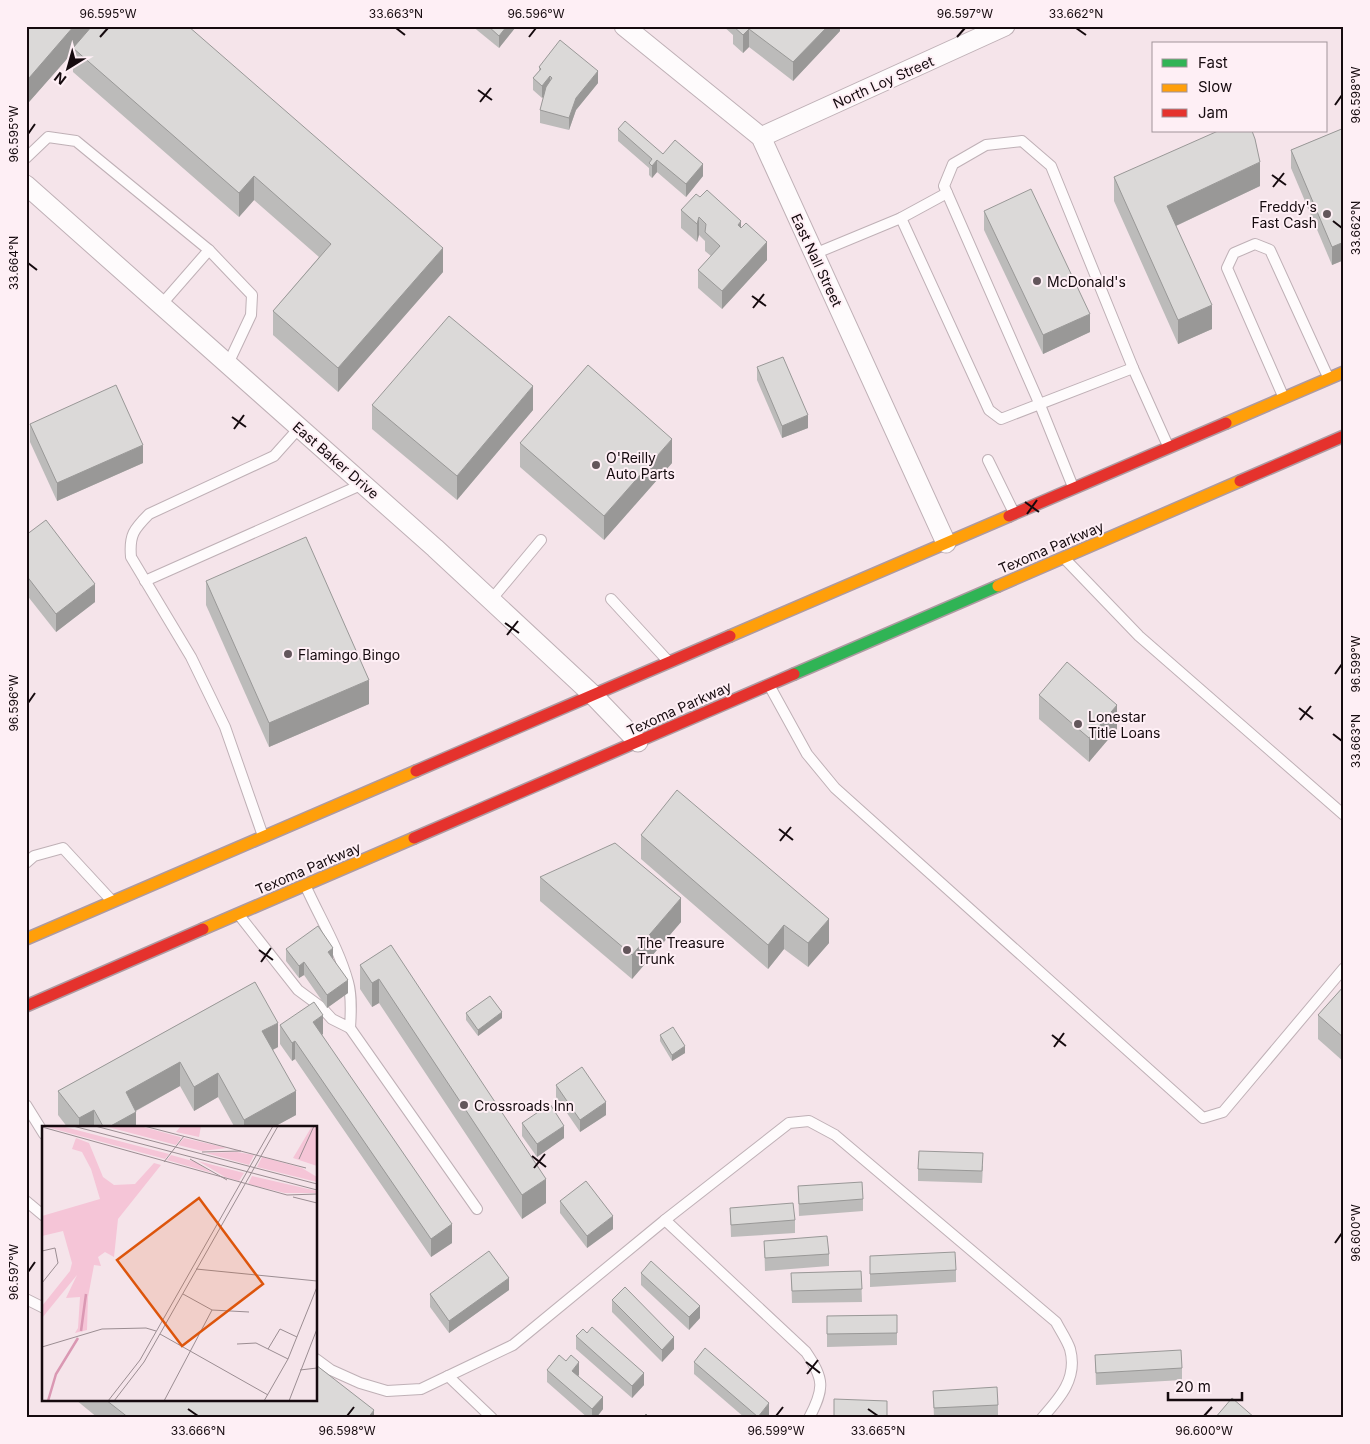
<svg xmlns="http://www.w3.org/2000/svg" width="1370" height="1444" viewBox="0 0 1370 1444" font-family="Inter,sans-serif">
<rect width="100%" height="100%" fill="#f5e4ea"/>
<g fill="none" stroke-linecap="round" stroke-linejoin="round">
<!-- lane casing -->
<g stroke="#bfb0b6" stroke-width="12">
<g id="lane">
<path d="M26,158l22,-21 28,4 133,109 43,45 -1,20 -23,49"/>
<path d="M901,218l88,192 12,9 132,-51"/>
<path d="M814,254l87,-36 46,-25"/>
<path d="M161,305l48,-55"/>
<path d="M1283,396l-56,-128 7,-15 21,-9 15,6 58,127"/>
<path d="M988,460l26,53"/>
<path d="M1073,487l-33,-82 -96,-219 9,-22 33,-19 36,-4 29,25 82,202 35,78"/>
<path d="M1064,558l75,78 205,179"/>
<path d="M145,581l218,-97"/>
<path d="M611,599l57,62"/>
<path d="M491,600l50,-60"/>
<path d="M769,685l38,69 28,34 368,330 20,-6 121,-144"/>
<path d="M263,836l-38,-109 -34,-70 -60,-100c-2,-22 3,-28 18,-43l125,-58 25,-28"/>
<path d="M26,863l8,-7 29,-8 49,53"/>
<path d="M239,915l59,75 23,17 11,12 18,9c1,-15 2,-32 -2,-46 -9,-33 -28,-64 -42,-95"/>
<path d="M350,1028l127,181"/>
<path d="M26,1105l18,29"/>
<path d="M26,1201l18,15"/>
<path d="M665,1220l141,132c18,27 19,36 3,66"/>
<path d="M26,1299l18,9"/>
<path d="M316,1359l15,11 29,13 27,8 34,-2 92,-44 152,-125 124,-97 20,-2 26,14 221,187c4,8 11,18 14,27 8,29 -10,49 -28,69"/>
<path d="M448,1376l44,42"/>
</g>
</g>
<!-- street casing -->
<g stroke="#bfb0b6" stroke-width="21">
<g id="street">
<path d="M624,26l137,111 185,406"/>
<path d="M761,137l244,-111"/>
<path d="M26,185l409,363 158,147 45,47"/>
</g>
</g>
<!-- fast casing -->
<g stroke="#ad9aa1" stroke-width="14">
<path id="fast" d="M794,674l204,-88"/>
</g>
<!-- slow casing -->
<g stroke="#ad9aa1" stroke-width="14">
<g id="slow">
<path d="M1226,423l118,-51"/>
<path d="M998,586l242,-105"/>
<path d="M730,636l279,-120"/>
<path d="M203,929l211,-91"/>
<path d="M26,939l390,-168"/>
</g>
</g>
<!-- jam casing -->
<g stroke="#ad9aa1" stroke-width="14">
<g id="jam">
<path d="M1240,481l104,-45"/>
<path d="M1009,516l217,-93"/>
<path d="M416,771l314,-135"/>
<path d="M414,838l380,-164"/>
<path d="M26,1006l177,-77"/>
</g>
</g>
<!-- lane -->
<use href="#lane" stroke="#fefbfc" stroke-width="10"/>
<!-- street -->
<use href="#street" stroke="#fefbfc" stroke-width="19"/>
<!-- fast -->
<use href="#fast" stroke="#30b455" stroke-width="11"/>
<!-- slow -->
<use href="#slow" stroke="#ff9f0a" stroke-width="11"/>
<!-- jam -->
<use href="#jam" stroke="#e5322d" stroke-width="11"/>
</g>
<!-- wall -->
<g fill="#bcbbba">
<path d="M26,26h162l255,246 -105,120 -65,-57v-24l46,-54 -65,-57 -15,17 -166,-145v-20l-44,50 -3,-2z"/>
<path d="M472,26h43v2l-16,20z"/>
<path d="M723,26h117v5l-47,50 -44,-34 -6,6 -10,-9v-9z"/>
<path d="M539,67l59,16 -22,27 -7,20 -29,-7v-13l4,-14 -2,2 -9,-8v-12l6,-7z"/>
<path d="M1344,128v132l-12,5 -41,-97v-18z"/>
<path d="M618,129l45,25 40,22 -17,21 -29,-25 -5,6 -3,-3v-7l-31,-27z"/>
<path d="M1114,177l146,9 -84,40 36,103 -34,15 -64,-143z"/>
<path d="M700,197l41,31 26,32 -45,49 -24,-21v-18l13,-14 -6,-5v-10l-6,-6 -2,7 -16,-14v-18z"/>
<path d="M984,211l106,121 -47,22 -59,-124z"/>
<path d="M757,367l51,61 -26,10 -25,-58z"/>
<path d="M372,405l161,5 -76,90 -85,-71z"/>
<path d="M30,424l113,39 -86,38 -27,-59z"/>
<path d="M520,443l152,20 -68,77 -84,-73z"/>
<path d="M26,535l69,67 -39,30 -30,-38z"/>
<path d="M206,581l163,123 -100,43 -63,-142z"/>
<path d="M1039,695l78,34 -28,33 -50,-43z"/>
<path d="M641,835l188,108 -21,24 -24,-18 -16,20 -127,-110z"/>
<path d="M540,877l141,45 -49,57 -92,-78z"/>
<path d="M391,945l155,258 -24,16 -143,-216 -7,4 -12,-18v-24z"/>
<path d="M286,949l47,11 15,33 -21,15 -23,-33 -5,3 -13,-17z"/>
<path d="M255,982l23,65 -5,3 23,65 -24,13h-37l-17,-31 -24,14 -14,-25 -44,25v17h-68l-10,-13v-24z"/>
<path d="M1344,986v76l-26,-23v-24z"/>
<path d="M466,1013l36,5 -24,18 -12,-16z"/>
<path d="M280,1025l43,9 -1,1 130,208 -21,14 -136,-198 -3,2 -12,-17z"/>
<path d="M660,1035l25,18 -13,8 -12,-20z"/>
<path d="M556,1085l50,30 -26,17 -24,-35z"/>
<path d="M522,1123l42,15 -27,19 -15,-21z"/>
<path d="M983,1166l-1,17 -64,-2v-12z"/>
<path d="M798,1186l65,13v12l-64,5z"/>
<path d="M560,1201l53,28 -26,19 -27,-35z"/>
<path d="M730,1208l65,12v13l-64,4z"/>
<path d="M764,1241l65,13v12l-64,5z"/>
<path d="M870,1256l86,14v12l-86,5z"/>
<path d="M861,1271l1,31 -70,1 -1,-30z"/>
<path d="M641,1273l59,45 -11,12 -48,-45z"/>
<path d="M509,1290l-60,43 -19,-26v-13z"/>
<path d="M612,1300l62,49 -12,13 -50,-50z"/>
<path d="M897,1315v30l-70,2v-31z"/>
<path d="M576,1336l68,49 -12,13 -56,-49z"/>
<path d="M1095,1355l87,13v12l-86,5z"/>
<path d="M694,1362l75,53 -2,3h-22l-51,-44z"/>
<path d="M547,1370l32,5 -1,1 25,33 -7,9h-8l-41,-36z"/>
<path d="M933,1391l65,14v12l-64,1z"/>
<path d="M76,1400h240l58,18h-276z"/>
</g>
<!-- shaded-wall -->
<g fill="#999897">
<path d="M74,26h21l-22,22v4l-44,50v-24z"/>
<path d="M507,26h8v2l-16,20v-12z"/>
<path d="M828,26h12v5l-47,50v-19z"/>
<path d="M749,29v18l-6,6v-18z"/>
<path d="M598,71v12l-22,27 -7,20v-12l7,-20z"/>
<path d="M550,76v12l-8,10v-12z"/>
<path d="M657,160v12l-5,6v-12z"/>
<path d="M1260,162v24l-93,44v-24z"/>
<path d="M703,164v12l-17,21v-13z"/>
<path d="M254,176v24l-15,17v-24z"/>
<path d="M699,217v18l-2,7v-18z"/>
<path d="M741,221v18l-3,-14z"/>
<path d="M767,242v18l-45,49v-18z"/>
<path d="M1344,242v18l-12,5v-18z"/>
<path d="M443,248v24l-105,120v-24z"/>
<path d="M1212,305v24l-34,15v-24z"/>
<path d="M1090,314v18l-47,22v-19z"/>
<path d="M533,386v24l-76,90v-24z"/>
<path d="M808,415v13l-26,10v-12z"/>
<path d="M672,439v24l-68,77v-24z"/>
<path d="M143,445v18l-86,38v-18z"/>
<path d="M95,584v18l-39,30v-18z"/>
<path d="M369,680v24l-100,43v-24z"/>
<path d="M1117,705v24l-28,33v-24z"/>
<path d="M681,898v24l-49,57v-24z"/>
<path d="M829,919v24l-21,24v-24z"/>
<path d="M784,925v24l-16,20v-24z"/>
<path d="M333,948v12l-5,-8z"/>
<path d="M304,962v13l-5,3v-12z"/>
<path d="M379,979v24l-7,4v-24z"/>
<path d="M348,980v13l-21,15v-13z"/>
<path d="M502,1012v6l-24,18v-6z"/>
<path d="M323,1015v19l-10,6v-18z"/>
<path d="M278,1023v24l-16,8v-24z"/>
<path d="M295,1041v18l-3,2v-18z"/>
<path d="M685,1046v7l-13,8v-6z"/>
<path d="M180,1062v24l-54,30v-24z"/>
<path d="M218,1073v24l-24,14v-24z"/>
<path d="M296,1091v24l-24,13h-28v-8z"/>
<path d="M606,1102v13l-26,17v-12z"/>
<path d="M94,1110v18h-15v-10z"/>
<path d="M136,1112v16h-29z"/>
<path d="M564,1126v12l-27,19v-13z"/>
<path d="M546,1179v24l-24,16v-24z"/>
<path d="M613,1216v13l-26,19v-12z"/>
<path d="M452,1224v19l-21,14v-18z"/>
<path d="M509,1278v12l-60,43v-12z"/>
<path d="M700,1306v12l-11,12v-13z"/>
<path d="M674,1337v12l-12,13v-12z"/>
<path d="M579,1362v13l-7,8v-12z"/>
<path d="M644,1373v12l-12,13v-12z"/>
<path d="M603,1397v12l-7,9h-4v-9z"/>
<path d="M769,1403v12l-2,3h-9v-1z"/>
<path d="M374,1410v8h-6z"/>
</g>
<!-- building -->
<g fill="#dbd9d8" stroke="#999897">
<path d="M26,26h48l-45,52 -3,-2z"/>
<path d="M92,26h96l255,222 -105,120 -65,-57 58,-67 -77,-68 -15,17 -166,-145z"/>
<path d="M488,26h19l-8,10z"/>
<path d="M733,26h95l-35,36 -44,-33 -6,6z"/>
<path d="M560,40l38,31 -22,27 -7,20 -29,-8 6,-23 6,-9 -2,-2 -8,10 -9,-8 8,-9 -2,-2z"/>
<path d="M625,121l38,33 12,-14 28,24 -17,20 -29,-24 -5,6 -3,-3 3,-4 -34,-30z"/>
<path d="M1344,128v114l-12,5 -41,-97z"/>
<path d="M1218,131h34l3,8 5,23 -93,44 45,99 -34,15 -64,-143z"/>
<path d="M1031,189l59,125 -47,21 -59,-124z"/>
<path d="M707,190l34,31 -3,4 3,3 5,-5 21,19 -45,49 -24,-21 22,-24 -15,-14 1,-8 -7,-7 -2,7 -16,-14 15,-16 4,3z"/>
<path d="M449,316l84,70 -76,90 -85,-71z"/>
<path d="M783,357l25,58 -26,11 -25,-59z"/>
<path d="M588,365l84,74 -68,77 -84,-73z"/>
<path d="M116,385l27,60 -86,38 -27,-59z"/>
<path d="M46,520l49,64 -39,30 -30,-39v-40z"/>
<path d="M306,537l63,143 -100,43 -63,-142z"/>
<path d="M1067,662l50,43 -28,33 -50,-43z"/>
<path d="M677,790l152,129 -21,24 -24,-18 -16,20 -127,-110z"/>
<path d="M615,843l66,55 -49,57 -92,-78z"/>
<path d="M318,926l15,22 -5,4 20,28 -21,15 -23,-33 -5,4 -13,-17z"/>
<path d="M391,945l155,234 -24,16 -143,-216 -7,4 -12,-18z"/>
<path d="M255,982l23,41 -16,8 34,60 -52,29 -26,-47 -24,14 -14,-25 -54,30 10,20 -29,16h-3l-10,-18 -15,8 -21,-27z"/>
<path d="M1344,986v52l-26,-23z"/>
<path d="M490,996l12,16 -24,18 -12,-17z"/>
<path d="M314,1002l9,13 -10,7 139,202 -21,15 -136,-198 -3,2 -12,-18z"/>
<path d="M673,1027l12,19 -13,9 -12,-20z"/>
<path d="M582,1067l24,35 -26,18 -24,-35z"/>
<path d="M550,1104l14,22 -27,18 -15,-21z"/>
<path d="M919,1151l64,2 -1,18 -64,-2z"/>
<path d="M586,1181l27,35 -26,20 -27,-35z"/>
<path d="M862,1182l1,17 -64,5 -1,-18z"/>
<path d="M793,1203l2,17 -64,5 -1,-17z"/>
<path d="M827,1236l2,18 -64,4 -1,-17z"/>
<path d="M489,1251l20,27 -60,43 -19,-27z"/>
<path d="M955,1252l1,18 -86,4v-18z"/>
<path d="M651,1261l49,45 -11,11 -48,-44z"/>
<path d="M861,1271l1,18 -70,2 -1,-18z"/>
<path d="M625,1287l49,50 -12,13 -50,-50z"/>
<path d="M897,1315v18l-70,1v-18z"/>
<path d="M592,1327l52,46 -12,13 -56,-50 7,-7 4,4z"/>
<path d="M705,1348l64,55 -11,14 -64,-55z"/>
<path d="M1181,1350l1,18 -86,5 -1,-18z"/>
<path d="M559,1355l7,6 5,-6 8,7 -7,9 31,26 -11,12 -45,-39z"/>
<path d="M316,1365l58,45 -6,8h-239l-23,-18h210z"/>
<path d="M997,1387l1,18 -64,3 -1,-17z"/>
<path d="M1232,1398l23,20h-40z"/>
<path d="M834,1399l53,2v17h-53z"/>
<path d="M646,1414l4,4h-8z"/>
</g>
<!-- ticks -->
<path fill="none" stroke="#150a0e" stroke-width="2" d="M396,28l9,7M1076,28l10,7M100,37l8,-9M529,37l7,-9M957,37l8,-9M478,90l14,10M480,102l11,-14M1335,105l7,-10M28,134l7,-10M1272,175l14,10M1273,187l11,-14M1333,221l9,7M28,263l9,7M752,296l14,10M753,308l11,-14M232,417l14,10M234,429l10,-14M1025,502l14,10M1027,514l10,-14M505,623l14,10M507,635l11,-14M1335,674l7,-10M28,703l7,-10M1299,708l14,11M1300,720l11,-14M1333,734l9,7M779,829l14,11M780,841l11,-14M259,950l14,10M261,962l10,-14M1052,1035l14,11M1054,1047l10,-14M532,1156l14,11M534,1168l11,-14M1335,1243l7,-10M28,1272l7,-10M806,1362l14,11M807,1374l11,-14M188,1409l10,7M868,1409l10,7M347,1416l7,-9M776,1416l7,-9M1204,1416l8,-9"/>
<!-- markers -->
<g fill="#63565b" stroke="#feeff5" stroke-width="2">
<circle cx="1327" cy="214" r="5"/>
<circle cx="1037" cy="281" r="5"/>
<circle cx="596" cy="465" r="5"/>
<circle cx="288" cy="654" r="5"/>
<circle cx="1078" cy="724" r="5"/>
<circle cx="627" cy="950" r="5"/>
<circle cx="464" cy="1105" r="5"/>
</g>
<g text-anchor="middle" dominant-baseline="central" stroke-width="4" stroke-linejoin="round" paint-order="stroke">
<!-- street labels -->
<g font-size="14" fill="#150a0e" stroke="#feeff5">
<text transform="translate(883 82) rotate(-24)">North Loy Street</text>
<text transform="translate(817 260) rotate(65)">East Nall Street</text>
<text transform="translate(336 460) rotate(41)">East Baker Drive</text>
<text transform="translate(1051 547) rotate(-23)">Texoma Parkway</text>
<text transform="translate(679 708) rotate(-24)">Texoma Parkway</text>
<text transform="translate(308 868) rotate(-23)">Texoma Parkway</text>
</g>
<!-- poi labels -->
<g font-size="14" fill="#150a0e" stroke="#feeff5" text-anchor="start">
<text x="1317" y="206" text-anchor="end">Freddy's<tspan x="1317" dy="16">Fast Cash</tspan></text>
<text x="1047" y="281">McDonald's</text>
<text x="606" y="457">O'Reilly<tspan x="606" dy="16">Auto Parts</tspan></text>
<text x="298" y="654">Flamingo Bingo</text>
<text x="1088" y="716">Lonestar<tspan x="1088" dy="16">Title Loans</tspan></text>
<text x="637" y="942">The Treasure<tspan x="637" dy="16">Trunk</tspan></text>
<text x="474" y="1105">Crossroads Inn</text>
</g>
</g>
<!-- overview -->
<g transform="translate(42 1126)">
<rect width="275" height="275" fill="#f5e4ea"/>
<path d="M98,0l40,11 1,1 -5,7 -68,-18zM270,0h5v40l-24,-8zM5,1h18l104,27 -4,5zM142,12l43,10 -25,3 -24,-6zM195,26l17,3 -5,10 -43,-12zM129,29l25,7 16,11 -45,-13zM220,31l40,11 15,9v5l-60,-15zM156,35l46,12 -5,8 -14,-4zM210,50l65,15v2h-32l-37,-9z" fill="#f5c5d7"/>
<path d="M139,0h20l-2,11 -23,-5zM34,12l13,5 14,34 11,8 21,-1 19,-21 7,2 -43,54 -4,38 -9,-5 -7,5 3,9 -7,-1 -6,32 -1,33 -12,3 3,-5 2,-31 -14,1 11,-23 -35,43v-12l28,-35 2,-8 -9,-32 -21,5v-20l58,-17 -9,-30 -9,-17 -10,-3z" fill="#f5c5d7"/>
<path fill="none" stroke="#da98b3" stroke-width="2.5" d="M39,205l5,-37M6,275l8,-27 22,-36"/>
<path fill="none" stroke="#9b8d92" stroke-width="1" d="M31,0l244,64M53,0l222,58M102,0l162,42M0,1l245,68M160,26l39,-1M148,33l37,21M257,33l15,-33M122,36l20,-26M245,69l30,-1M251,71l24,6M0,125l13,-3 3,15 -16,20M154,143l121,12M141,168l29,16 37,2M118,208l108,61M195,218l19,-1 32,16M0,221l60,-18 44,-1 10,3M226,223l12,-20 17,8M258,244l17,-2M66,275l32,-41 133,-234M72,275l30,-39 134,-236M122,275l48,-91M222,275l24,-42 29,-72M247,275l28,-72"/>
<path fill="#dd550c" fill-opacity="0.15" stroke="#dd550c" stroke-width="2.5" d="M157,72l64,86 -81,62 -65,-86z"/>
<rect width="275" height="275" fill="none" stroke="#150a0e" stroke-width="2.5"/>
</g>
<!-- border -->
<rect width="1370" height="1444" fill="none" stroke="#feeff5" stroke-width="55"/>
<!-- legend -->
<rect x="1152" y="42" width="175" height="90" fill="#feeff5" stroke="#a19399"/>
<rect x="1162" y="59" width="25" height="8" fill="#30b455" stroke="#a19399"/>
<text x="1198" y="68" font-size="15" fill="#150a0e">Fast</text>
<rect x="1162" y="84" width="25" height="8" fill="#ff9f0a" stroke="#a19399"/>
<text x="1198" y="92" font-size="15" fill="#150a0e">Slow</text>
<rect x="1162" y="109" width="25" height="8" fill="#e5322d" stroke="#a19399"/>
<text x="1198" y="118" font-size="15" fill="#150a0e">Jam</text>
<!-- north arrow -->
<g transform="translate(68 68) rotate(217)" stroke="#feeff5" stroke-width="4" paint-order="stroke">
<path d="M0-4L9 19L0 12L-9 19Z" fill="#150a0e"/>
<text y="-8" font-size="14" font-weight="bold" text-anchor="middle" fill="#150a0e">N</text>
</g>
<!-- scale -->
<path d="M1168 1392v8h74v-8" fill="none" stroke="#150a0e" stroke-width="2.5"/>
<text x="1175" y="1392" font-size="15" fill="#150a0e" stroke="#feeff5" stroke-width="4" paint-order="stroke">20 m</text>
<rect x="28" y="28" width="1314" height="1388" fill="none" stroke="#150a0e" stroke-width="2"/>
<g font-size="12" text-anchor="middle" fill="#150a0e">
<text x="108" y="18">96.595°W</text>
<text x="396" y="18">33.663°N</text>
<text x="536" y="18">96.596°W</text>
<text x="965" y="18">96.597°W</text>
<text x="1076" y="18">33.662°N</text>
<text transform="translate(1356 95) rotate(-90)" y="4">96.598°W</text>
<text transform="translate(14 134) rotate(-90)" y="4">96.595°W</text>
<text transform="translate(1356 228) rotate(-90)" y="4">33.662°N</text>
<text transform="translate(14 263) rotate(-90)" y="4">33.664°N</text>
<text transform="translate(1356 664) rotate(-90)" y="4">96.599°W</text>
<text transform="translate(14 703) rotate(-90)" y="4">96.596°W</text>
<text transform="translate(1356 741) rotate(-90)" y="4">33.663°N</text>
<text transform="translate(1356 1233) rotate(-90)" y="4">96.600°W</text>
<text transform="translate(14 1272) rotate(-90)" y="4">96.597°W</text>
<text x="198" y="1435">33.666°N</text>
<text x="347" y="1435">96.598°W</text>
<text x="776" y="1435">96.599°W</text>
<text x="878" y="1435">33.665°N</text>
<text x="1204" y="1435">96.600°W</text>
</g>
</svg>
